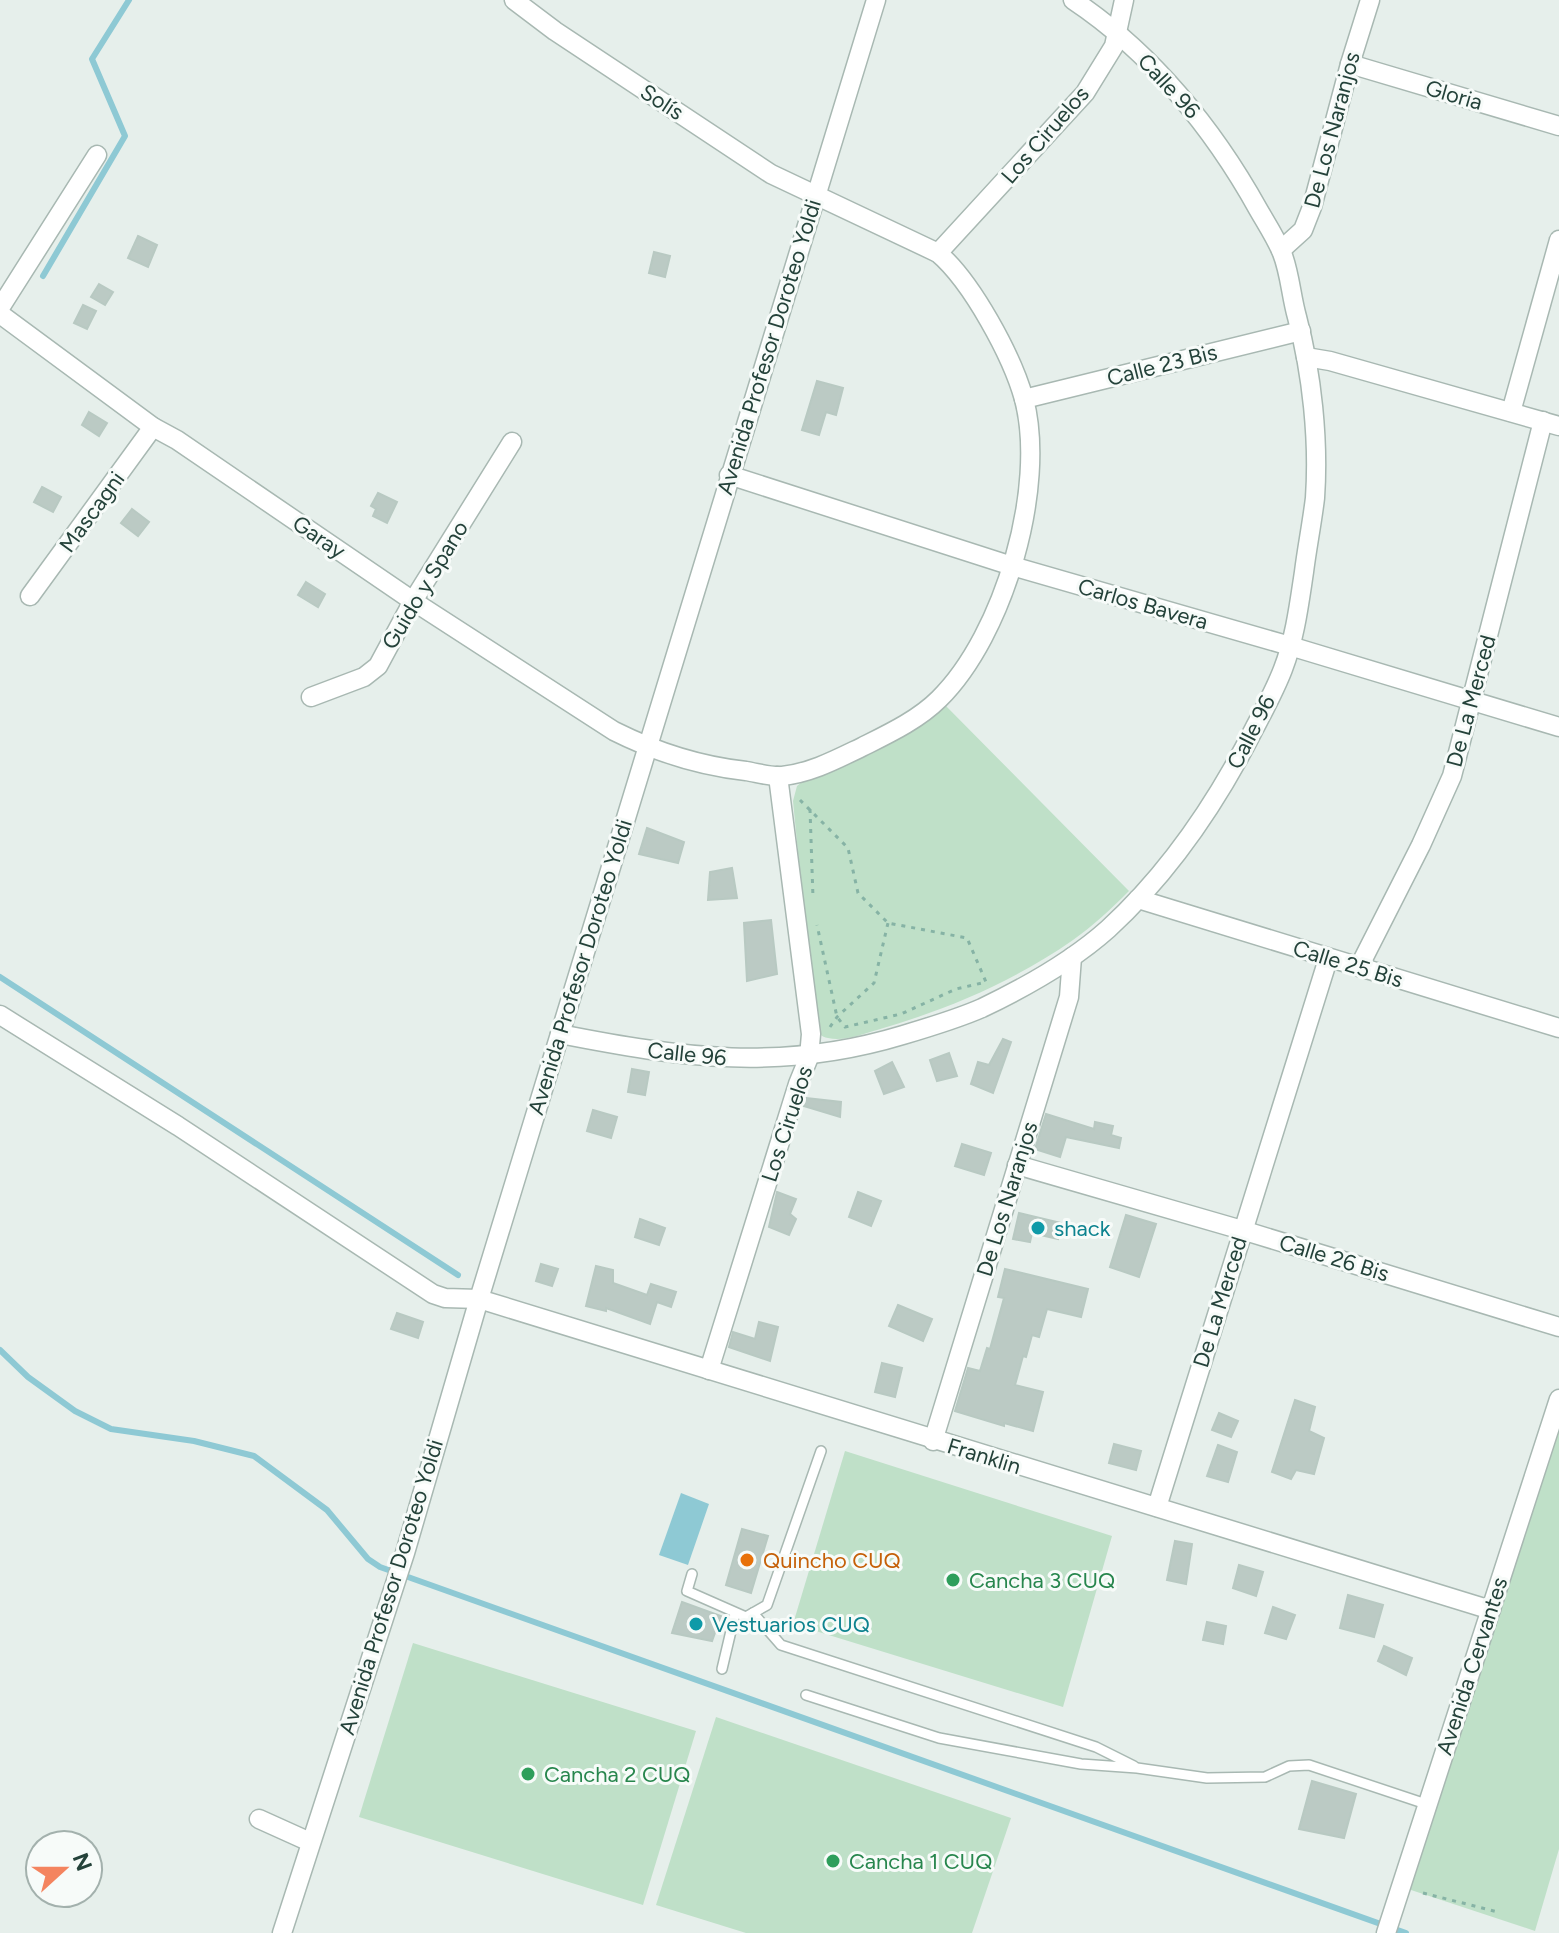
<svg xmlns="http://www.w3.org/2000/svg" width="1559" height="1933" viewBox="0 0 1559 1933" font-family="Figtree,sans-serif">
<rect width="100%" height="100%" fill="#e6efeb"/>
<!-- green -->
<g fill="#bfe0c8">
<path d="M945,705l184,186c-18,18 -36,35 -56,49 -60,42 -127,70 -196,90 -14,4 -34,12 -49,8 -7,-1 -9,-5 -13,-11l-22,-226 4,-15 6,-5 63,-26z"/>
<path d="M1559,1414v435l-24,82 -127,-42z"/>
<path d="M845,1451l267,85 -49,171 -270,-83z"/>
<path d="M413,1643l283,88 -53,174 -284,-88z"/>
<path d="M716,1717l295,101 -39,115h-226l-90,-28z"/>
</g>
<!-- water -->
<path fill="#8ec9d4" d="M681,1493l28,11 -21,61 -29,-10z"/>
<g fill="none" stroke-linecap="round" stroke-linejoin="round">
<!-- stream -->
<g stroke="#8ec9d4" stroke-width="6">
<path d="M43,276l82,-140 -33,-77 37,-59"/>
<path d="M0,977l458,298"/>
<path d="M0,1350l28,27 47,34 36,18 83,12 60,15 73,54 41,49 12,8 1026,366"/>
</g>
</g>
<!-- building -->
<g fill="#bbcac4" stroke="#b8c9c2" stroke-width="2">
<path d="M138,236l19,9 -9,22 -20,-9z"/>
<path d="M654,252l16,4 -5,21 -16,-4z"/>
<path d="M99,284l14,8 -8,13 -14,-8z"/>
<path d="M83,305l13,6 -9,18 -13,-6z"/>
<path d="M817,381l26,7 -7,27 -10,-3 -7,23 -17,-5z"/>
<path d="M89,412l18,11 -8,13 -17,-11z"/>
<path d="M42,487l19,10 -8,15 -19,-10z"/>
<path d="M378,493l19,9 -10,21 -14,-7 3,-7 -5,-3z"/>
<path d="M132,509l17,13 -11,14 -17,-13z"/>
<path d="M306,582l19,12 -7,13 -20,-12z"/>
<path d="M647,828l37,14 -6,21 -39,-9z"/>
<path d="M732,868l5,30 -29,2 2,-28z"/>
<path d="M771,920l6,54 -30,7 -3,-58z"/>
<path d="M1003,1039l8,3 -18,51 -22,-9 7,-22 11,3z"/>
<path d="M949,1053l8,23 -20,5 -7,-21z"/>
<path d="M892,1062l12,25 -20,7 -9,-23z"/>
<path d="M632,1069l17,3 -4,23 -17,-3z"/>
<path d="M806,1098l35,4 -1,15 -36,-11z"/>
<path d="M593,1110l24,7 -6,21 -24,-7z"/>
<path d="M1046,1114l48,15 1,-7 18,4 -2,9 10,3 -2,10 -53,-11 -6,20 -25,-8z"/>
<path d="M962,1144l29,9 -7,22 -29,-9z"/>
<path d="M777,1192l19,7 -6,15 6,5 -7,16 -20,-8z"/>
<path d="M858,1192l23,9 -10,25 -22,-9z"/>
<path d="M1019,1213l42,10 -3,16 -26,-6 -2,9 -17,-3z"/>
<path d="M1126,1215l30,9 -17,53 -29,-10z"/>
<path d="M640,1219l25,9 -6,17 -24,-8z"/>
<path d="M541,1264l17,5 -6,17 -16,-5z"/>
<path d="M596,1266l17,4v13l34,12 4,-11 25,8 -5,15 -14,-5 -7,22 -44,-16v3l-20,-5z"/>
<path d="M1005,1269l83,20 -7,28 -34,-8 -8,28 -7,-2 -6,22 -3,-1 -8,29 28,7 -10,39 -29,-8v3l-49,-15 13,-43 12,3 7,-23 3,1 14,-51 -6,-1z"/>
<path d="M898,1305l34,14 -9,22 -34,-15z"/>
<path d="M397,1313l26,9 -5,16 -27,-9z"/>
<path d="M759,1322l19,5 -8,34 -41,-14 4,-15 22,7z"/>
<path d="M882,1363l20,5 -7,29 -20,-5z"/>
<path d="M1295,1400l20,7 -6,24 15,7 -10,36 -18,-4 -5,9 -19,-7z"/>
<path d="M1219,1413l19,8 -7,16 -19,-7z"/>
<path d="M1114,1444l27,7 -5,19 -27,-7z"/>
<path d="M1218,1445l19,7 -9,30 -21,-6z"/>
<path d="M742,1529l26,7 -17,57 -25,-8z"/>
<path d="M1175,1541l17,3 -6,40 -19,-4z"/>
<path d="M1239,1565l24,7 -7,24 -23,-8z"/>
<path d="M1348,1595l35,10 -9,32 -34,-9z"/>
<path d="M682,1602l39,14 -9,25 -40,-8z"/>
<path d="M1273,1607l22,8 -9,24 -21,-6z"/>
<path d="M1207,1622l19,4 -3,18 -20,-4z"/>
<path d="M1384,1646l28,12 -6,17 -28,-14z"/>
<path d="M1312,1781l44,13 -12,44 -45,-9z"/>
</g>
<g fill="none" stroke-linecap="round" stroke-linejoin="round">
<!-- service casing -->
<g stroke="#a8b8b2" stroke-width="12">
<g id="service">
<path d="M692,1574l-5,17 59,26 21,-12 54,-154"/>
<path d="M753,1613l28,32 315,102 38,19"/>
<path d="M722,1669l13,-55"/>
<path d="M806,1695l133,43 142,26 56,4 70,10 58,-1 24,-11 20,-1 117,39"/>
</g>
</g>
<!-- minor casing -->
<g stroke="#a8b8b2" stroke-width="21">
<g id="minor">
<path d="M1350,64l209,62"/>
<path d="M1281,250l22,-20 9,-23 38,-143 20,-64"/>
<path d="M938,253l147,-160 29,-47 10,-46"/>
<path d="M0,308l97,-153"/>
<path d="M0,314l153,113 24,13 236,161 201,130c42,21 85,35 132,40 12,2 25,6 36,5 29,-3 55,-17 80,-29 26,-13 56,-27 77,-48 65,-64 108,-212 85,-300 -12,-43 -52,-117 -86,-146l-167,-79 -216,-143 -41,-31"/>
<path d="M1306,357l24,4 229,65"/>
<path d="M1024,399l277,-68"/>
<path d="M1511,412l48,-172"/>
<path d="M729,475l283,91 278,80 269,81"/>
<path d="M30,596l123,-169"/>
<path d="M311,697l53,-20 14,-11 35,-65 99,-159"/>
<path d="M1138,899l421,129"/>
<path d="M1359,967l62,-122 31,-69 91,-355"/>
<path d="M0,1015l178,111 255,168 12,4 34,1 1012,311"/>
<path d="M560,1034c122,24 221,38 343,1 27,-8 54,-16 79,-27 44,-21 89,-46 126,-79 61,-56 109,-127 146,-200 10,-19 21,-39 29,-60 12,-31 16,-64 21,-97 3,-24 8,-49 11,-74 4,-58 -3,-124 -18,-181 -6,-21 -7,-44 -15,-64 -6,-15 -16,-30 -24,-44 -45,-81 -107,-157 -185,-209"/>
<path d="M1017,1165l225,65 317,97"/>
<path d="M709,1370l89,-286 11,-27 2,-23 -33,-258"/>
<path d="M933,1441l136,-444 3,-40"/>
<path d="M1157,1507l171,-548"/>
<path d="M259,1819l51,23"/>
<path d="M282,1933l123,-380 74,-254 397,-1299"/>
<path d="M1386,1933l173,-534"/>
</g>
</g>
<!-- path -->
<g stroke="#86b3a5" stroke-width="3" stroke-dasharray="4 6" stroke-linecap="butt">
<path d="M800,800l48,48 10,45 30,30 79,15 19,44 -30,7 -55,25 -56,13 -8,-10 -20,-92"/>
<path d="M810,809l3,89"/>
<path d="M830,1027l7,-10 37,-34 14,-60"/>
<path d="M1423,1893l75,19"/>
</g>
<!-- service -->
<use href="#service" stroke="#fff" stroke-width="9"/>
<!-- minor -->
<use href="#minor" stroke="#fff" stroke-width="18"/>
</g>
<!-- markers -->
<g fill="#0f9aa8" stroke="#f7fbf9" stroke-width="3">
<circle cx="1038" cy="1228" r="8"/>
<circle cx="696" cy="1624" r="8"/>
</g>
<circle fill="#e8710a" stroke="#f7fbf9" stroke-width="3" cx="747" cy="1560" r="8"/>
<g fill="#2e9e5b" stroke="#f7fbf9" stroke-width="3">
<circle cx="953" cy="1580" r="8"/>
<circle cx="528" cy="1774" r="8"/>
<circle cx="833" cy="1861" r="8"/>
</g>
<g text-anchor="middle" dominant-baseline="central" stroke-width="6" stroke-linejoin="round" paint-order="stroke">
<!-- street labels -->
<g font-size="22" fill="#24423a" stroke="#f7fbf9">
<text transform="translate(1169 86) rotate(47)">Calle 96</text>
<text transform="translate(1454 95) rotate(16)">Gloria</text>
<text transform="translate(662 102) rotate(33)">Solís</text>
<text transform="translate(1332 130) rotate(-75)">De Los Naranjos</text>
<text transform="translate(1045 135) rotate(-49)">Los Ciruelos</text>
<text transform="translate(769 347) rotate(-73)">Avenida Profesor Doroteo Yoldi</text>
<text transform="translate(1162 365) rotate(-14)">Calle 23 Bis</text>
<text transform="translate(92 512) rotate(-54)">Mascagni</text>
<text transform="translate(319 537) rotate(34)">Garay</text>
<text transform="translate(425 585) rotate(-59)">Guido y Spano</text>
<text transform="translate(1143 604) rotate(16)">Carlos Bavera</text>
<text transform="translate(1471 701) rotate(-75)">De La Merced</text>
<text transform="translate(1251 732) rotate(-63)">Calle 96</text>
<text transform="translate(1348 964) rotate(17)">Calle 25 Bis</text>
<text transform="translate(580 967) rotate(-73)">Avenida Profesor Doroteo Yoldi</text>
<text transform="translate(687 1054) rotate(6)">Calle 96</text>
<text transform="translate(787 1124) rotate(-72)">Los Ciruelos</text>
<text transform="translate(1007 1199) rotate(-73)">De Los Naranjos</text>
<text transform="translate(1334 1258) rotate(17)">Calle 26 Bis</text>
<text transform="translate(1220 1302) rotate(-73)">De La Merced</text>
<text transform="translate(984 1456) rotate(17)">Franklin</text>
<text transform="translate(391 1587) rotate(-73)">Avenida Profesor Doroteo Yoldi</text>
<text transform="translate(1472 1666) rotate(-72)">Avenida Cervantes</text>
</g>
<!-- culture labels -->
<g font-size="22" fill="#0d838f" stroke="#f7fbf9" text-anchor="start">
<text x="1054" y="1228">shack</text>
<text x="712" y="1624">Vestuarios CUQ</text>
</g>
<!-- food labels -->
<g font-size="22" fill="#c56008" stroke="#f7fbf9" text-anchor="start">
<text x="763" y="1560">Quincho CUQ</text>
</g>
<!-- leisure labels -->
<g font-size="22" fill="#27864d" stroke="#f7fbf9" text-anchor="start">
<text x="969" y="1580">Cancha 3 CUQ</text>
<text x="544" y="1774">Cancha 2 CUQ</text>
<text x="849" y="1861">Cancha 1 CUQ</text>
</g>
</g>
<!-- north arrow -->
<g transform="translate(64 1869) rotate(69)"><circle r="38" fill="#f7fbf9" stroke="#a3b1ad" stroke-width="2"/>
<path d="M0-6L14 30L0 20L-14 30Z" fill="#f4845f"/>
<text y="-12" font-size="22" font-weight="bold" text-anchor="middle" fill="#24423a">N</text>
</g>
</svg>
